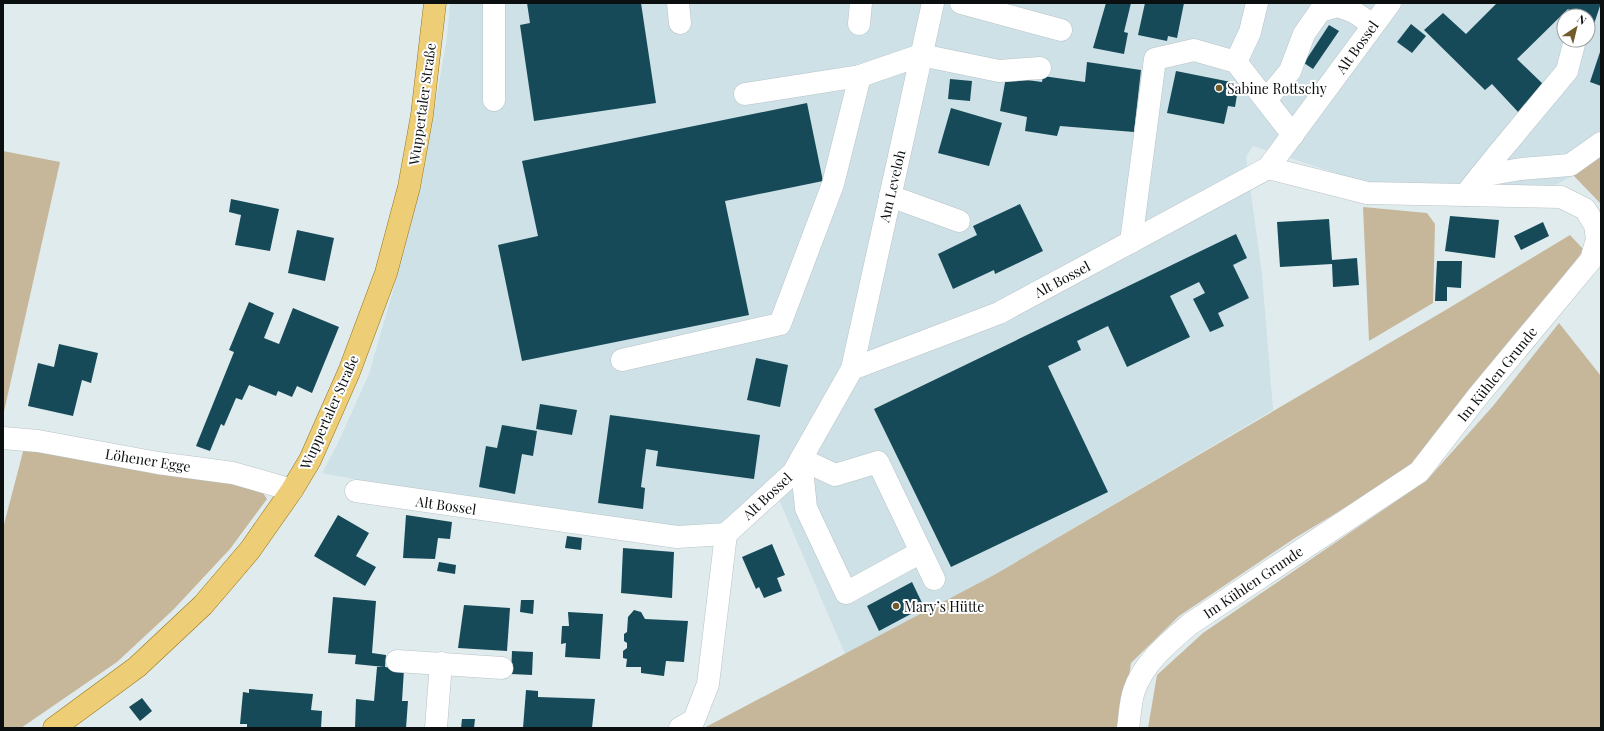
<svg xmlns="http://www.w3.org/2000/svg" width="1604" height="731" viewBox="0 0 1604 731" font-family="'Playfair Display',serif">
<rect width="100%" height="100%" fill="#e0ebee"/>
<!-- built -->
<path fill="#cde1e7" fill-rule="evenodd" d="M450,3h1151v152l-28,20 -21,12 -183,-3 -116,-38 -7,11 16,117 11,136 -279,165 -149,79 -73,-171 -53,41 -30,6 -173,-20 -194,-37 15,-28 32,-71 25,-87 29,-113 24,-136zM1564,16h24v24h-24z"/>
<!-- green -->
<g fill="#c6b79a">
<path d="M3,151l57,11 -57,254z"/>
<path d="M1601,155v49l-28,-29z"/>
<path d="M1363,207l64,6 8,11 -2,79 -64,38z"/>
<path d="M1570,235l14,15 -169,215 -120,73 -116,78 -48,47 -10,65h-417l290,-153 450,-264z"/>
<path d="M1559,323l42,53v352h-453l9,-53 46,-42 224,-153 66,-74z"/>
<path d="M24,448l235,39 8,12 -37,50 -57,61 -56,52 -96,66h-18v-200z"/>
</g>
<!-- building -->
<g fill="#164a58">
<path d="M527,3h114l15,100 -122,18 -14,-96 10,-2z"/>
<path d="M1106,3h25l-7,29 4,1 -4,21 -31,-6z"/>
<path d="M1145,3h39l-7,35 -9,-2 -1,5 -29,-6z"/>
<path d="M1497,3h104l-8,24 -5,-4v-7h-11l-9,-7 -51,50 28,27 -26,27 -27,-29 -7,6 -61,-60 19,-17 23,21z"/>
<path d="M1411,24l15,12 -14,17 -15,-11z"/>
<path d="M1329,25l10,6 -26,38 -9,-6z"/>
<path d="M1601,49v37l-11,-4z"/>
<path d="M1087,62l54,8 -7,62 -74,-6 -3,10 -32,-5 2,-14 -27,-6 6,-34 36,5 1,-6 42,6z"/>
<path d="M1176,71l55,11 -1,6 8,1 -3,18 -7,-1 -4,18 -57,-11z"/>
<path d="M950,79l22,2 -2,20 -22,-2z"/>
<path d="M807,103l16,78 -98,20 24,114 -227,46 -24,-116 40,-9 -16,-75z"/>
<path d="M951,108l51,15 -13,43 -51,-13z"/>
<path d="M231,199l48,10 -9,42 -35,-6 6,-30 -12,-3z"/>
<path d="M1020,204l23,47 -48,23 -1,-4 -41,19 -15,-35 39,-19 -4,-9z"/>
<path d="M1450,216l49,4 -4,38 -50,-7z"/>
<path d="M1329,219l3,41 25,-2 2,27 -26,2 -1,-23 -52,3 -3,-45z"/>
<path d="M1543,222l6,14 -28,14 -7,-14z"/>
<path d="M297,230l37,8 -9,43 -37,-8z"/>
<path d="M1236,234l11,24 -14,7 16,33 -31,15 6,13 -14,6 -17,-33 12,-6 -6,-11 -29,14 20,41 -63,30 -19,-41 -31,15 4,9 -33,16 60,126 -157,75 -77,-158z"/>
<path d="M1437,261h25l-1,27 -14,-1v14h-12z"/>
<path d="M249,302l25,11 -10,25 15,6 14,-36 46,19 -27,66 -15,-7 -5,11 -14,-6 -2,5 -27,-11 -7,15 -6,-2 -12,28 -3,-2 -11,27 -14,-5 38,-94 -5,-2z"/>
<path d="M59,344l39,9 -7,30 -9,-3 -9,36 -45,-10 10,-43 16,4z"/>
<path d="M756,358l32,7 -8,42 -33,-7z"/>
<path d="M540,404l37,6 -5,25 -36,-6z"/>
<path d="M610,415l150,20 -6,44 -98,-13 2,-15 -12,-2 -5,38 4,1 -2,21 -45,-6z"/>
<path d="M502,425l35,6 -4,25 -11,-2 -7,40 -36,-7 7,-41 11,2z"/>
<path d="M338,515l31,18 -13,23 20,11 -11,19 -51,-30z"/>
<path d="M406,515l46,7 -2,17 -12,-1 -3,21 -32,-1z"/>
<path d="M567,536l15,2 -1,12 -16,-2z"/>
<path d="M772,544l13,31 -8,3 5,13 -18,7 -5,-11 -3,2 -14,-32z"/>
<path d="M623,548l51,4 -2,46 -51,-5z"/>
<path d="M439,562l17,3 -1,9 -18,-3z"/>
<path d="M912,582l12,25 -45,24 -12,-25z"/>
<path d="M333,597l43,4 -4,52 14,2 -1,12 19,2 -2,32h6l-2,27h-51l1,-29 18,2 3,-34h7l-29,-3 1,-9 -28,-2z"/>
<path d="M521,600h13l-1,14 -13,-2z"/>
<path d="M464,605l46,3 -3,43 -49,-3z"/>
<path d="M634,610l7,2 4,7 43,2 -4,41 -18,-1 -2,15 -23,-3v-6h-15l1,-8 -4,-1v-7l4,-3v-5l-3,-2v-7l3,-2 1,-15z"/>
<path d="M568,612l35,2 -3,45 -35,-2 1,-14 -5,1 1,-18h7z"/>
<path d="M512,651l21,1 -1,23 -21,-1z"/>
<path d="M249,689l64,5 -2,16 11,1 -1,17h-74v-4h-7l3,-32 6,1z"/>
<path d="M526,690l12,1v6l57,2 -3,29h-69z"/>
<path d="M142,698l10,13 -12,10 -11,-14z"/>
<path d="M462,719h13l-1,9h-13z"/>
</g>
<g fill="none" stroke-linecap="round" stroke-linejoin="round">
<!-- minor casing -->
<g stroke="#b9c3c7" stroke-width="23">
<g id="minor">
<path d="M678,3l2,20"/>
<path d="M961,3l100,27"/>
<path d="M859,24l2,-21"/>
<path d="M1236,62l14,-30 7,-29"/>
<path d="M745,94l115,-18"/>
<path d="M494,100v-97"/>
<path d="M1266,100l24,-29 14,-37 16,-23 18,-5 16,6 19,13"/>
<path d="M1480,176l41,-7 49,-4 31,-22"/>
<path d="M1465,195l32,-40 70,-84 8,-31"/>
<path d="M890,196l69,25"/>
<path d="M1131,242l24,-183 39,-9 42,12 57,73"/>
<path d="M622,360l158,-36 53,-140 27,-108 61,-21 78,16 41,-3"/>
<path d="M852,369l81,-366"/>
<path d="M3,438l35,3 120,22 75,10 59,17"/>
<path d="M801,459l5,49 40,85 75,-41"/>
<path d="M801,459l34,16 43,-13 56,117"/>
<path d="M356,491l321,46 49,-3 67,-61 59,-104 147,-56 269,-145 122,-165"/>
<path d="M397,661l105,7"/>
<path d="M436,728l5,-65"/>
<path d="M680,728l14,-8 14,-36 18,-150"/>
<path d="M1128,728c2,-12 2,-26 6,-37 9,-28 35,-49 56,-67l229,-152 59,-76 113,-136 6,-21 -2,-14 -10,-16 -24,-12 -194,-4 -99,-25"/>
</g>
</g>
<!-- major casing -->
<g stroke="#977518" stroke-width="23">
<path id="major" d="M54,728l83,-61 66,-62 47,-55 42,-60 18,-30 39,-88 37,-99 23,-86 13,-72 13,-112"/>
</g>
<!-- minor -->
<use href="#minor" stroke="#fff" stroke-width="22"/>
<!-- major -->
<use href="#major" stroke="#eecd77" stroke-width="22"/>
</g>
<!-- markers -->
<g fill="#725b2b" stroke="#fff" stroke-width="1.5">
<circle cx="1219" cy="88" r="4"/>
<circle cx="896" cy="606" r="4"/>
</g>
<g text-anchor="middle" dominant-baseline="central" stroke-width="4" stroke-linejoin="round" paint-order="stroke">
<!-- street labels -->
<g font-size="14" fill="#0c0f10" stroke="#fff">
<text transform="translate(1357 47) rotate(-54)">Alt Bossel</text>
<text transform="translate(422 104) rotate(-82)">Wuppertaler Straße</text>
<text transform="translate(892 186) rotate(-77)">Am Leveloh</text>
<text transform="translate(1062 279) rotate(-28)">Alt Bossel</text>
<text transform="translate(1497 374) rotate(-51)">Im Kühlen Grunde</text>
<text transform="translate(329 412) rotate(-66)">Wuppertaler Straße</text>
<text transform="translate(148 460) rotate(9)">Löhener Egge</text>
<text transform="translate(767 496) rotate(-43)">Alt Bossel</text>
<text transform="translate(446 505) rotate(8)">Alt Bossel</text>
<text transform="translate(1253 582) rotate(-34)">Im Kühlen Grunde</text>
</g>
<!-- poi labels -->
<g font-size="14" fill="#0c0f10" stroke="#fff" text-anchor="start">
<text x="1227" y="88">Sabine Rottschy</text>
<text x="904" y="606">Mary’s Hütte</text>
</g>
</g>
<!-- border -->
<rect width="1604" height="731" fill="none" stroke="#0c0f10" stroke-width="8"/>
<!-- north arrow -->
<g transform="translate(1576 28) rotate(35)"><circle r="19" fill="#ffffff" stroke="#9e9f9f"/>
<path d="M0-3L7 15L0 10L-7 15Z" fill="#725b2b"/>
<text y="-6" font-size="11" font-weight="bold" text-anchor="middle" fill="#0c0f10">N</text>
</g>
</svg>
